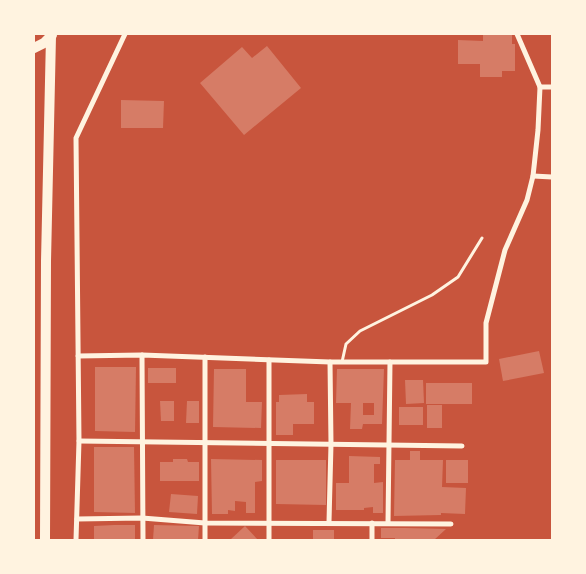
<svg xmlns="http://www.w3.org/2000/svg" width="586" height="574" viewBox="0 0 586 574" font-family="Quicksand,sans-serif">
<rect width="100%" height="100%" fill="#c8553d"/>
<!-- building -->
<g fill="#d67c66" fill-rule="evenodd">
<path d="M483,34h29v10h3v27h-13v6h-22v-13h-22v-24l25,1z"/>
<path d="M267,46l34,42 -57,47 -44,-52 42,-36 10,11z"/>
<path d="M121,100l43,1 -1,27h-42z"/>
<path d="M539,351l5,22 -41,8 -4,-22z"/>
<path d="M95,367h41l-1,65 -40,-1z"/>
<rect x="148" y="368" width="28" height="15"/>
<path d="M214,369h32v33h16l-1,26 -48,-1z"/>
<path d="M337,369h47l-2,55h-19l-1,5h-12l1,-26h-15zM363,403h11v12h-11z"/>
<path d="M405,380h18l1,23 -18,1z"/>
<rect x="426" y="383" width="46" height="21"/>
<path d="M307,394v8h7v22h-21v11h-17v-33h3v-7z"/>
<path d="M160,401h14v20h-13z"/>
<path d="M187,401h12v22h-13z"/>
<rect x="427" y="405" width="15" height="23"/>
<rect x="399" y="407" width="24" height="18"/>
<path d="M94,447h40l1,66 -41,-1z"/>
<path d="M410,451h10v9h23l-1,27 24,1 -1,26 -24,-1v2l-47,1 1,-56h15z"/>
<path d="M349,456l31,1v7h-6v19l9,-1v31h-10v-6l-9,1v2h-28v-27h13z"/>
<path d="M173,459h14l1,3h11v19h-39v-19h13z"/>
<path d="M211,459l51,1v21l-7,1v31h-9v-11l-11,-1v10l-7,-1v4h-16z"/>
<path d="M276,460h50v45l-50,-1z"/>
<rect x="446" y="460" width="22" height="23"/>
<path d="M171,494l27,2 -1,18 -28,-2z"/>
<path d="M114,525h21v15h-41v-14z"/>
<path d="M154,525l45,1 -1,14h-45z"/>
<path d="M245,526l13,14h-28z"/>
<path d="M381,528h24l41,1 -12,11h-39v-2h-14z"/>
<rect x="313" y="530" width="21" height="10"/>
</g>
<g fill="none" stroke-linecap="round" stroke-linejoin="round">
<!-- service -->
<path stroke="#fff3e0" stroke-width="3" d="M342,362l4,-18 14,-13 72,-36 26,-18 24,-39"/>
<!-- minor -->
<g stroke="#fff3e0" stroke-width="5">
<path d="M540,87h12"/>
<path d="M533,176l19,1"/>
<path d="M142,355l1,185"/>
<path d="M78,356l64,-1 188,7h156v-39l19,-73 22,-50 6,-24 5,-46 2,-43 -23,-53"/>
<path d="M269,360v180"/>
<path d="M79,441l383,5"/>
<path d="M77,519l65,-1 63,5 246,1"/>
<path d="M329,522l2,-78 -1,-82"/>
<path d="M372,523v17"/>
<path d="M388,523l2,-161"/>
<path d="M76,540l3,-99 -3,-303 49,-104"/>
<path d="M205,540v-183"/>
</g>
<!-- trunk -->
<g stroke="#fff3e0" stroke-width="10">
<path d="M34,48l10,-5 8,-8"/>
<path d="M45,540l1,-279 5,-225"/>
</g>
</g>
<!-- border -->
<rect width="586" height="574" fill="none" stroke="#fff3e0" stroke-width="70"/>
</svg>
